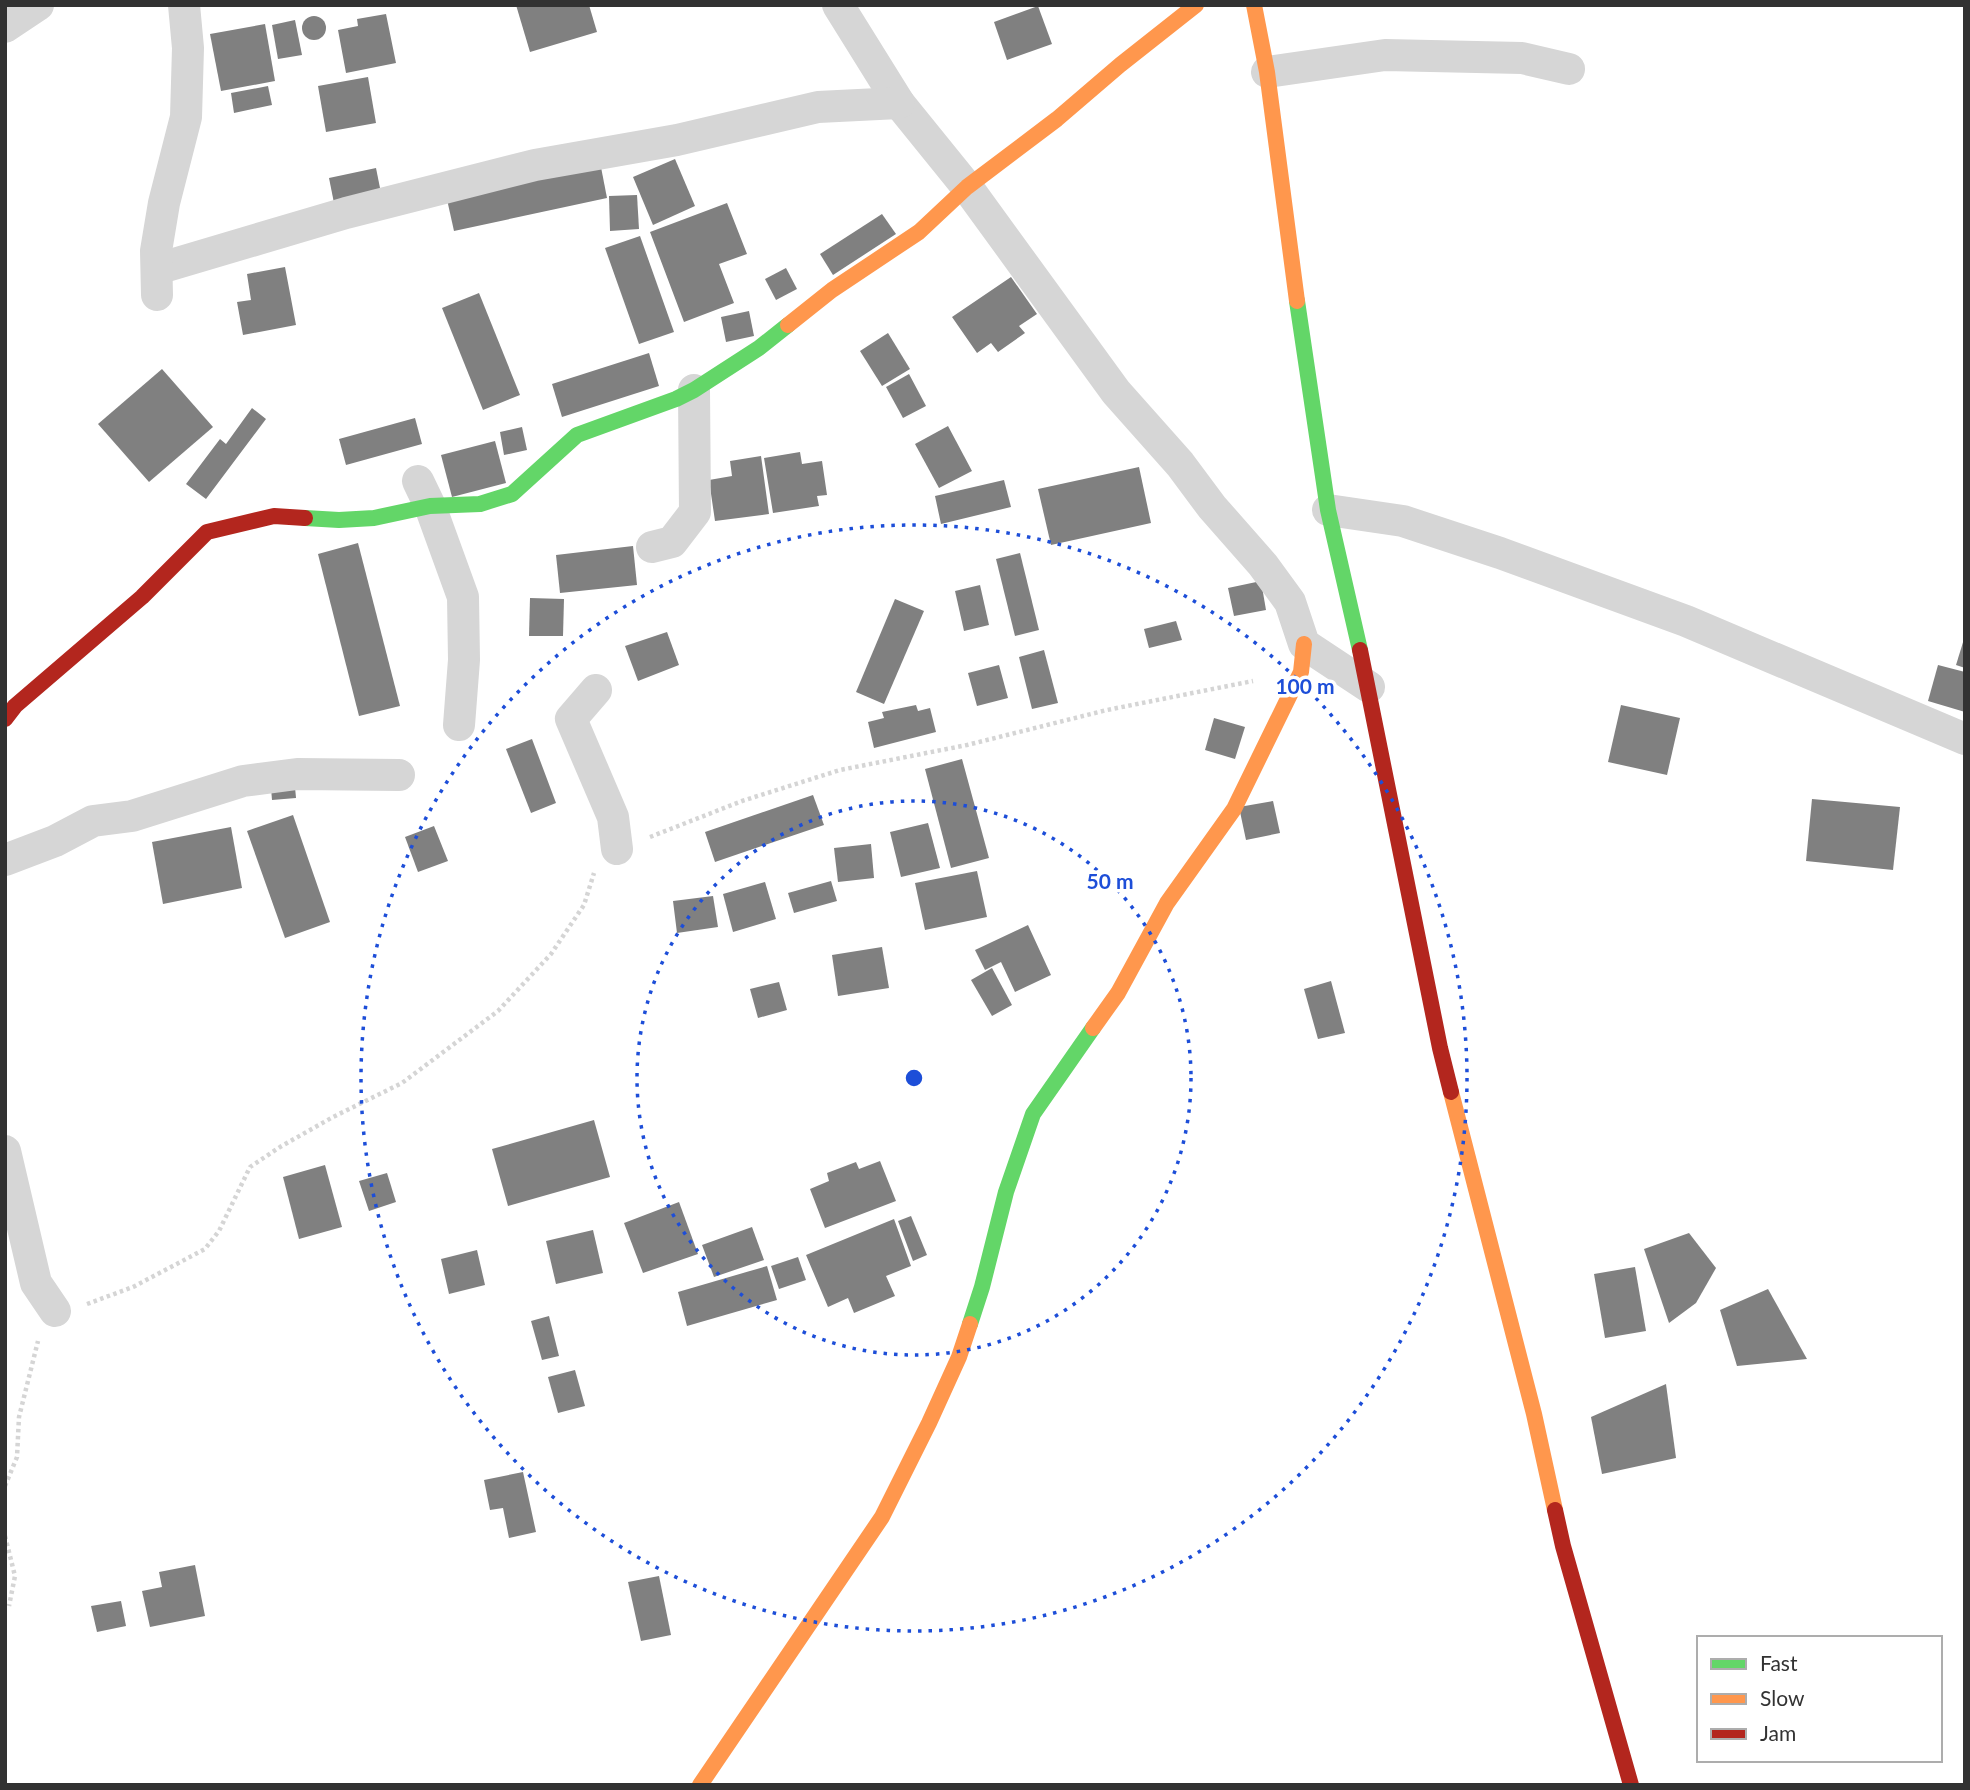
<svg xmlns="http://www.w3.org/2000/svg" width="1970" height="1790" viewBox="0 0 1970 1790" font-family="Lato,sans-serif">
<rect width="100%" height="100%" fill="#fff"/>
<!-- building -->
<g fill="#808080">
<path d="M516,5h73l8,27 -67,20z"/>
<path d="M1038,6l14,38 -45,16 -13,-38z"/>
<path d="M386,14l10,49 -50,10 -8,-43 20,-4 -1,-7z"/>
<circle cx="314" cy="28" r="12"/>
<path d="M295,20l7,35 -24,4 -6,-34z"/>
<path d="M265,24l10,57 -54,10 -11,-57z"/>
<path d="M368,77l8,46 -50,9 -8,-46z"/>
<path d="M268,86l4,19 -38,8 -3,-20z"/>
<path d="M675,159l20,47 -42,19 -20,-48z"/>
<path d="M600,162l7,36 -153,33 -8,-36z"/>
<path d="M376,168l5,25 -47,10 -5,-25z"/>
<path d="M637,195l2,34 -29,2 -1,-35z"/>
<path d="M727,203l20,51 -28,10 15,39 -50,19 -34,-90z"/>
<path d="M882,214l14,20 -63,41 -13,-21z"/>
<path d="M640,236l34,96 -35,12 -34,-96z"/>
<path d="M285,267l11,58 -53,10 -6,-33 14,-2 -4,-26z"/>
<path d="M786,268l11,21 -21,11 -11,-21z"/>
<path d="M1011,277l26,37 -18,12 6,7 -27,19 -7,-9 -14,10 -25,-36z"/>
<path d="M479,293l41,102 -37,15 -41,-102z"/>
<path d="M749,311l5,25 -28,6 -5,-25z"/>
<path d="M888,333l22,36 -28,17 -22,-35z"/>
<path d="M649,353l10,33 -97,31 -10,-33z"/>
<path d="M162,369l51,58 -64,55 -51,-58z"/>
<path d="M909,374l17,32 -23,12 -17,-31z"/>
<path d="M252,408l14,11 -60,80 -20,-15 34,-45 6,5z"/>
<path d="M415,418l7,26 -76,21 -7,-26z"/>
<path d="M948,426l24,45 -33,17 -24,-44z"/>
<path d="M522,427l5,23 -23,5 -4,-23z"/>
<path d="M495,441l11,42 -54,14 -11,-42z"/>
<path d="M800,452l2,12 20,-3 5,34 -10,1 2,10 -46,7 -9,-55z"/>
<path d="M761,456l8,58 -54,7 -6,-41 23,-4 -2,-15z"/>
<path d="M1139,467l12,56 -100,22 -13,-56z"/>
<path d="M1004,480l7,27 -70,17 -6,-28z"/>
<path d="M358,543l42,163 -41,10 -41,-162z"/>
<path d="M633,546l4,39 -77,8 -4,-38z"/>
<path d="M1020,553l19,77 -24,6 -19,-77z"/>
<path d="M1261,581l5,29 -32,6 -6,-28z"/>
<path d="M980,585l9,40 -25,6 -9,-40z"/>
<path d="M530,598l34,1 -1,37h-34z"/>
<path d="M895,599l29,12 -40,93 -28,-12z"/>
<path d="M1176,621l6,19 -33,8 -5,-19z"/>
<path d="M667,632l12,33 -41,16 -13,-35z"/>
<path d="M1964,639h1v29l-9,-3z"/>
<path d="M1044,650l14,53 -26,6 -13,-52z"/>
<path d="M999,665l9,33 -31,8 -9,-33z"/>
<path d="M1938,665l27,7v40l-37,-11z"/>
<path d="M916,705l2,6 12,-3 6,24 -62,16 -6,-26 16,-4 -2,-6z"/>
<path d="M1621,705l59,13 -13,57 -59,-13z"/>
<path d="M1214,718l31,9 -10,32 -30,-9z"/>
<path d="M532,739l24,64 -25,10 -25,-64z"/>
<path d="M962,759l27,99 -38,10 -26,-99z"/>
<path d="M295,787l1,11 -24,2 -1,-12z"/>
<path d="M813,795l11,30 -109,37 -10,-30z"/>
<path d="M1812,799l88,8 -7,63 -87,-9z"/>
<path d="M1273,801l7,32 -34,7 -7,-33z"/>
<path d="M293,815l37,107 -45,16 -38,-107z"/>
<path d="M928,823l12,45 -39,9 -11,-45z"/>
<path d="M434,826l14,35 -30,11 -13,-35z"/>
<path d="M231,827l11,61 -79,16 -11,-62z"/>
<path d="M871,844l3,34 -36,4 -4,-34z"/>
<path d="M977,871l10,46 -62,13 -10,-47z"/>
<path d="M831,881l6,20 -43,12 -6,-20z"/>
<path d="M765,882l11,37 -43,13 -10,-38z"/>
<path d="M713,896l5,31 -41,6 -4,-32z"/>
<path d="M1028,925l23,50 -36,17 -14,-30 -16,8 -10,-20z"/>
<path d="M882,947l7,41 -51,8 -6,-41z"/>
<path d="M992,968l20,37 -20,11 -21,-36z"/>
<path d="M1331,981l14,52 -27,6 -14,-50z"/>
<path d="M779,982l8,28 -29,8 -8,-29z"/>
<path d="M594,1120l16,57 -102,29 -16,-57z"/>
<path d="M880,1161l16,40 -71,27 -15,-39 19,-8 -2,-8 29,-11 3,7z"/>
<path d="M325,1165l17,62 -43,12 -16,-62z"/>
<path d="M387,1173l9,29 -27,9 -10,-30z"/>
<path d="M679,1202l19,52 -55,19 -19,-50z"/>
<path d="M911,1216l16,39 -14,6 -15,-40z"/>
<path d="M894,1219l17,47 -25,10 9,20 -41,17 -6,-15 -20,9 -22,-52z"/>
<path d="M752,1227l12,33 -50,17 -12,-32z"/>
<path d="M593,1230l10,43 -47,11 -10,-43z"/>
<path d="M1689,1233l27,35 -20,35 -27,20 -25,-74z"/>
<path d="M477,1250l8,35 -36,9 -8,-35z"/>
<path d="M798,1257l8,23 -27,9 -8,-23z"/>
<path d="M767,1266l10,34 -90,26 -9,-34z"/>
<path d="M1635,1267l11,64 -41,7 -11,-64z"/>
<path d="M1768,1289l39,70 -70,7 -17,-56z"/>
<path d="M549,1316l10,40 -17,4 -11,-39z"/>
<path d="M575,1370l10,36 -27,7 -10,-36z"/>
<path d="M1666,1384l10,74 -74,16 -11,-57z"/>
<path d="M523,1472l13,60 -27,6 -6,-30 -13,2 -6,-30z"/>
<path d="M195,1565l10,51 -55,11 -8,-36 20,-4 -3,-15z"/>
<path d="M659,1576l12,59 -30,6 -13,-59z"/>
<path d="M121,1601l5,25 -29,6 -6,-26z"/>
</g>
<g fill="none" stroke-linecap="round" stroke-linejoin="round">
<!-- path -->
<g stroke="#d5d5d5" stroke-width="4.5" stroke-dasharray="3.5 3.5" stroke-linecap="butt">
<path d="M650,837l92,-36 98,-31 127,-25 140,-35 146,-29"/>
<path d="M87,1304l46,-17 72,-38 14,-18 31,-64 30,-20 53,-30 69,-34 96,-72 53,-57 33,-49 10,-32"/>
<path d="M5,1486l12,-29 2,-40 19,-76"/>
<path d="M5,1536l10,40 -6,30"/>
</g>
<!-- street -->
<g stroke="#d6d6d6" stroke-width="32">
<path d="M838,5l61,98 68,84 149,205 64,72 32,43 51,58 27,37 14,42 65,43"/>
<path d="M5,27l33,-22"/>
<path d="M1267,72l118,-17 137,3 47,11"/>
<path d="M157,269l189,-56 189,-48 142,-25 141,-33 81,-4"/>
<path d="M157,295l-1,-44 8,-48 22,-86 2,-69 -4,-43"/>
<path d="M418,481l12,25 33,91 1,63 -5,65"/>
<path d="M1328,510l75,11 97,32 186,68 279,118"/>
<path d="M652,547l20,-5 23,-30 -1,-122"/>
<path d="M596,690l-25,29 42,98 4,32"/>
<path d="M5,860l50,-19 38,-20 39,-5 111,-35 54,-7 102,1"/>
<path d="M5,1151l31,132 19,28"/>
</g>
<!-- fast -->
<g stroke="#63d668" stroke-width="16">
<path d="M1297,301l31,209 32,140"/>
<path d="M305,518l34,2 35,-2 56,-12 50,-2 32,-10 65,-59 99,-36 18,-9 65,-42 29,-23"/>
<path d="M970,1324l12,-37 24,-95 27,-78 60,-86"/>
</g>
<!-- slow -->
<g stroke="#ff974d" stroke-width="16">
<path d="M1254,5l13,67 30,229"/>
<path d="M788,325l44,-35 87,-58 48,-45 90,-68 63,-54 76,-60"/>
<path d="M1093,1028l25,-35 49,-90 67,-94 67,-137 3,-28"/>
<path d="M1451,1092l83,322 21,96"/>
<path d="M700,1785l182,-268 47,-94 30,-66 11,-33"/>
</g>
<!-- jam -->
<g stroke="#b3261e" stroke-width="16">
<path d="M1360,650l80,398 11,44"/>
<path d="M5,719l10,-13 127,-109 65,-65 67,-16 31,2"/>
<path d="M1555,1510l8,36 68,239"/>
</g>
</g>
<!-- distance rings -->
<g fill="none" stroke="#1d4ed8" stroke-width="3.5" stroke-dasharray="3.5 7">
<circle cx="914" cy="1078" r="277"/>
<circle cx="914" cy="1078" r="553"/>
</g>
<circle cx="914" cy="1078" r="10" fill="#1d4ed8" stroke="#fff" stroke-width="3.5"/>
<g font-size="21" text-anchor="middle" font-weight="bold" fill="#1d4ed8" stroke="#fff" stroke-width="7" stroke-linejoin="round" paint-order="stroke">
<text x="1305" y="694">100 m</text>
<text x="1110" y="889">50 m</text>
</g>
<!-- border -->
<rect width="1970" height="1790" fill="none" stroke="#323232" stroke-width="14"/>
<!-- legend -->
<rect x="1697" y="1636" width="245" height="126" fill="#ffffff" stroke="#adadad" stroke-width="2"/>
<rect x="1711" y="1659" width="35" height="10" fill="#63d668" stroke="#adadad" stroke-width="2"/>
<text x="1760" y="1671" font-size="21" fill="#323232">Fast</text>
<rect x="1711" y="1694" width="35" height="10" fill="#ff974d" stroke="#adadad" stroke-width="2"/>
<text x="1760" y="1706" font-size="21" fill="#323232">Slow</text>
<rect x="1711" y="1729" width="35" height="10" fill="#b3261e" stroke="#adadad" stroke-width="2"/>
<text x="1760" y="1741" font-size="21" fill="#323232">Jam</text>
</svg>
